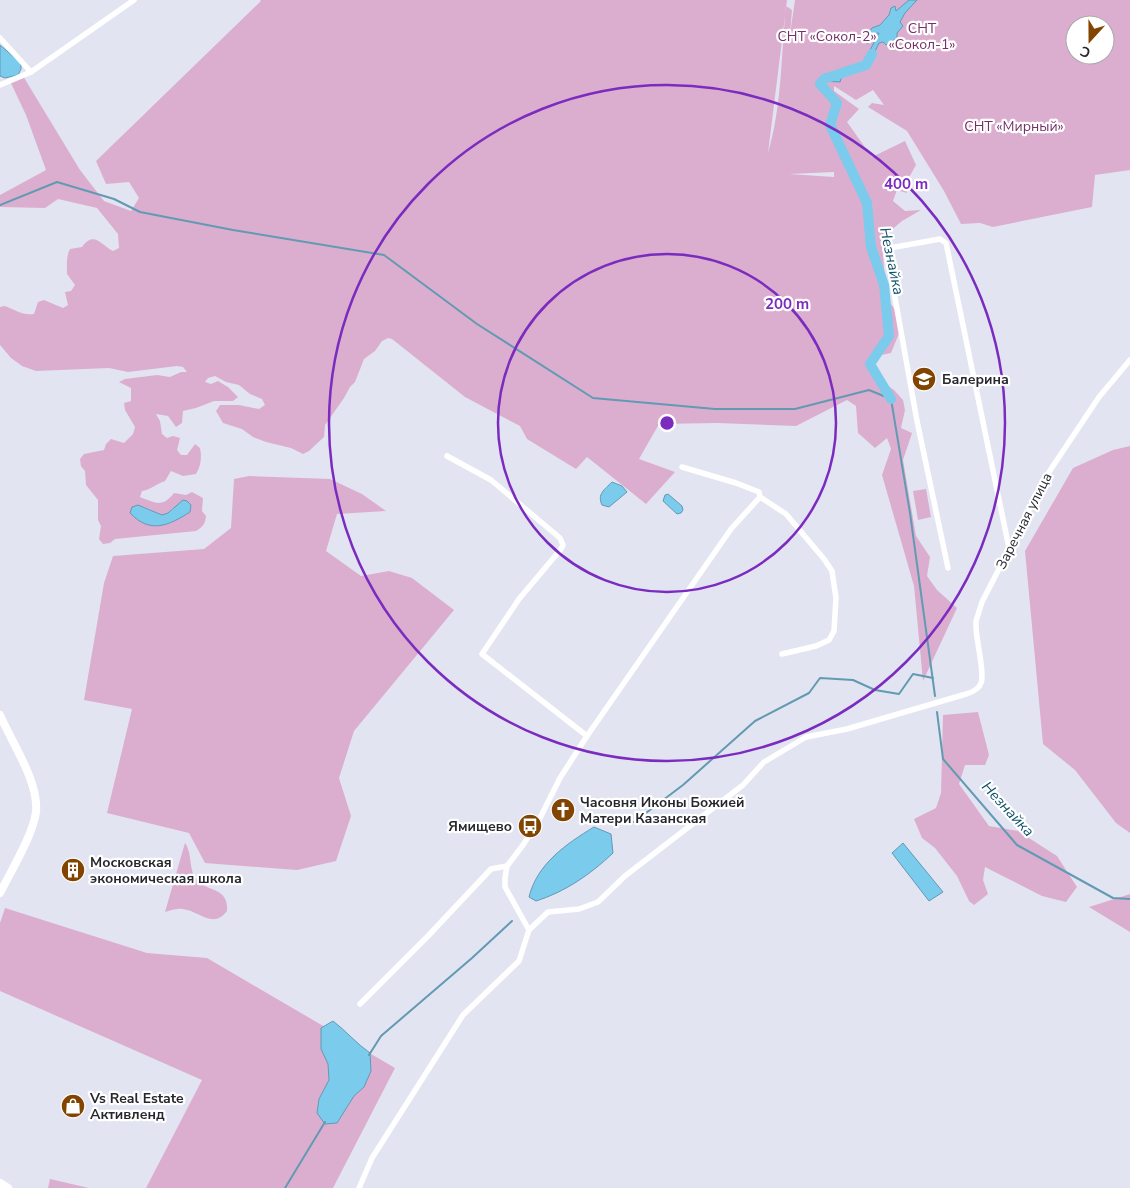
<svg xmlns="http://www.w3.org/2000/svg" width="1130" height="1188" viewBox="0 0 1130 1188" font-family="'Nunito Sans',sans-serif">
<rect width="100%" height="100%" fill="#e3e4f2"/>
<!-- green -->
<g fill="#dbaecf" fill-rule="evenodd">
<path d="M260,0h527l-19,153c14,-48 13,-97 18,-147l6,4 -2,24 5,-34h335v170l-35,5 -3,32 -99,20 -13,-4 -19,1 -17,-33 -37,-60 -39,-24 4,-4 12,2 -11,-15 -17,10 -22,-14v5l25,18 -12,13 25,35 33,-16 11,24 -9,16v12l-10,-3 -4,11 12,10 16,-1 -19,11 -20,17 4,60 11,14 3,19 -9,22 -20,4 13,26 10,7 9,10 2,10 -4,18 11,5 -9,27 13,76 14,21 -3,19 10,14 20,18 -34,73 -9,-95 -32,-111 9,-26 -4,-11 -12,10 -17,-15 -2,-27 -9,-6 -51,26 -79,-3 -58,1 -20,35 36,13 -29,32 -59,-47 -11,12 -49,-30 -7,-13 -55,-29 -73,-58 -4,-1 -6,3 -7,10 -11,8 -9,23 -5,5 -6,11 -19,27 -1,12 -15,14 -6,3 -12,-6 -25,-6 -13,-5 -11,-8 -19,-6 -7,-12 4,-6h19l20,4 6,-4 -3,-6 -12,-5 -11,-9 -13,-3 -11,-6 -7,2 -3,4 6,2 7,-3 10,6 10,10 -5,4h-19l-18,7 -13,3 -1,12 -6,4 -8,-11 -12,-2 4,7 2,13 5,4 6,-2 7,2 -3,12 4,5h6l8,-11 5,4c2,9 1,18 -4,26l-13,2 -12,-5 -6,10c-9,3 -15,9 -23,10l-2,6c16,6 22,11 34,-4l12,2 6,-3 11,6 -1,13 4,5c-1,8 -3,11 -10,15l-81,8 -5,4 -7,1 -4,-5 2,-13 -3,-6v-20l-12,-15 -1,-14 -4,-5 -1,-7 4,-5 20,-4 2,-6 5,-5 13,4 9,-9 2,-7 -10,-17 -1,-7 7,-2v-13l-12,-6 6,-3 32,-4 13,2 11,-5h6l-4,-5 -6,-1 -49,6 -19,-4 -73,3 -14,-5 -11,-8 -11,-13v-38l4,-1c11,3 18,10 30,8l4,-12 6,-2 19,8 5,-3 -3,-13 6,-1 4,-6 -8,-11c0,-8 -1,-18 3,-25l12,-2c12,-17 19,-2 31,4l6,-3 -1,-14 -21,-26 -39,-9 -13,9 -45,-1v-12l46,-25 -20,-55 -16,-34 13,-5 57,94 24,31 27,10 8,-13 -10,-16 -23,2 -10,-23 165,-160zM1075,25h30v30h-30zM834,172v5l-45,-3zM144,507l18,8 6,-2 5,-5 17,4 -11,6 -49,-5z"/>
<path d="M1130,446v387l-14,-10 -41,-53 -32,-26 -18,-193 48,-83 40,-18z"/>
<path d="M249,476l81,3 32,15 24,17 -49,3 -11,37 35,25 28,-5 23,7 42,32 -100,121 -15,47 12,38 -15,45 -39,9 -92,-7 -16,-30 -82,-20 25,-104 -48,-9 20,-117 9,-27 91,-7 27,-21 3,-49z"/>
<path d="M926,489l5,28 -13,3 -5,-29z"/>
<path d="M978,712l11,43 -4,10h-20l-6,19 30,42 29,5 39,25 20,31 -11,15 -24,-6 -57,-29 -2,13 5,14 -14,11 -5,-4 -12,-25 -22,-28 -13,-10 -8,-19 22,-11 5,-15 2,-78z"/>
<path d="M185,843c8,11 3,27 12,37 10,12 32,7 30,31 -14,19 -29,-1 -45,-2 -6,-1 -12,2 -17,3z"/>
<path d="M1130,894v38l-41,-25z"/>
<path d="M5,908l142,45 60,5 188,110 -62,120h-187l56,-108 -202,-89v-68z"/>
<path d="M50,1179l39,9h-41z"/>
</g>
<!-- water -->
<g fill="#7bcbec" stroke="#629ab3">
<path d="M909,0h8l-12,13 -5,9 3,4 -6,7v5l-11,7 -3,-3 -4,1 -11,23 -4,-2 5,-12 10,-19h-2l-9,11 -5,-3 9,-13 8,-3 9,-10 2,-7 4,-2 1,5z"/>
<path d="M0,45l21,18v6l-3,6 -13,3 -5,-2z"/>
<path d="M848,71l1,2 -7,3 -2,6 -16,-1 -3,-3c5,-7 8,-4 14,-4 5,1 9,-2 13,-3z"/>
<path d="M612,482l10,4 5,6 -18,15 -7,-2c-5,-11 2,-15 10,-23z"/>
<path d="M668,494l14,12 1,4 -2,3 -4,1 -14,-13 2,-6z"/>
<path d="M183,500l4,1 4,4 -1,7c-22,14 -40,22 -60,1l2,-6 6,-2 24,10 6,-2z"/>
<path d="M594,827l17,7 2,19c-22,21 -48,39 -77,48l-7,-4c8,-33 37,-53 65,-70z"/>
<path d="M903,843l40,49 -14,9 -37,-48z"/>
<path d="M333,1021c13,10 23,22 37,32l1,18 -7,16 -10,9 -17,27 -12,1 -8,-11 2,-14 10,-19 -1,-16 -7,-15v-21z"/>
</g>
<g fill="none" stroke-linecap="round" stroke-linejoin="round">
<!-- stream -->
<g stroke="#629ab3" stroke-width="2">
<path d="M0,205l57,-23 57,17 26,13 93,18 151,25 93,69 116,74 122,11h80l74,-19 22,9 19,114 25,183"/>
<path d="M937,712l6,47 74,86 96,53 17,1"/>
<path d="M634,822l49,-37 72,-64 54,-28 11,-15 33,2 22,10 24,4 14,-20 20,4"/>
<path d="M369,1055l12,-19 91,-78 40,-37"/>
<path d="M285,1188l40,-66"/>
</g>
<!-- river -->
<path stroke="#7bcbec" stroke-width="10" d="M872,54l-6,11 -42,14 -4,5 17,19 -7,22 37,78 4,44 13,38 5,51 -19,28 21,35"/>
<!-- minor -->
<g stroke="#fff" stroke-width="5.5">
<path d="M0,38l31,34"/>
<path d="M0,85l31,-13 103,-72"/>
<path d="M447,456l44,24 69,58 3,7 -2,4 -42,50 -37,55 105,82"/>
<path d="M682,467l54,16 23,9 1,5 26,17 38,45 8,12 4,27 -2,33 -5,9 -13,6 -34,8"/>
<path d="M948,568l-31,-147 -30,-168 3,-5 50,-9 6,4 63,305"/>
<path d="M529,930l-24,-43v-9l2,-12 16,-21 16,-25 21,-42 27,-42 144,-207 29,-32"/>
<path d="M360,1004l68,-68 63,-67 16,-3"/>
<path d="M359,1188l13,-30 91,-143 56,-54 10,-31 19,-18 31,-3 19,-7 27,-26 118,-91 21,-23 42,-25 41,-8 119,-35c7,-2 13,-5 15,-11 4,-9 -5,-44 -5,-56v-6l6,-19 65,-127 52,-78 31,-37"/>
</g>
<!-- secondary -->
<g stroke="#fff" stroke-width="8">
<path d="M0,715c12,28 39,67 36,97 -3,23 -25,59 -36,81"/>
<path d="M0,1183l8,5"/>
</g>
</g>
<!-- distance rings -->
<g fill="none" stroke="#7b2cbf" stroke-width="2.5">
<circle cx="667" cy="423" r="169"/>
<circle cx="667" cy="423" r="338"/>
</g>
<!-- icons -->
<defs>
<g id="school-disc" transform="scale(1.25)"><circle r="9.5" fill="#824501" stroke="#fff"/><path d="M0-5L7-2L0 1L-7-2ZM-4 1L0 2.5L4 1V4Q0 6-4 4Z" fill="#fff"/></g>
<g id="church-disc" transform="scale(1.25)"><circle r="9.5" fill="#824501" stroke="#fff"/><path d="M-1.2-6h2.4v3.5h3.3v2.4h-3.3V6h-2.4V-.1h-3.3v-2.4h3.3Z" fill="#fff"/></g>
<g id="bus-disc" transform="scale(1.25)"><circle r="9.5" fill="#824501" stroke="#fff"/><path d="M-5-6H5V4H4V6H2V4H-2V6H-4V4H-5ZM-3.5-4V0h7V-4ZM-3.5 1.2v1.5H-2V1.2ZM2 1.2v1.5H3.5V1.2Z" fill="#fff"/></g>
<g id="building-disc" transform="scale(1.25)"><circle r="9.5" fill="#824501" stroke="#fff"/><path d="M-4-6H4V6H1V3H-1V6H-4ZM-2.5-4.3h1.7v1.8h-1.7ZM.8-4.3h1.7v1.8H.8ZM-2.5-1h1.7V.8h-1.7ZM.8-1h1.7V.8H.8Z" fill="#fff"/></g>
<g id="shop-disc" transform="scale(1.25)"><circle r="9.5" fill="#824501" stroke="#fff"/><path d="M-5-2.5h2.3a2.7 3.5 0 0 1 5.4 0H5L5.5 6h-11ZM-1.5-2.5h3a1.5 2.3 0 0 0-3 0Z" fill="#fff"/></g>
</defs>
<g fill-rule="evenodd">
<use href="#school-disc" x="924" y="379"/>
<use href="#church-disc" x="563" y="810"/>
<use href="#bus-disc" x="530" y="826"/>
<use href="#building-disc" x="73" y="870"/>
<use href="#shop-disc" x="73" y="1106"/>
</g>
<g text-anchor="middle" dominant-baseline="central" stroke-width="4.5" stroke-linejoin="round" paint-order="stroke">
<!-- park labels -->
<g font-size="14" fill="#763068" stroke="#fff">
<text x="922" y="28">СНТ<tspan x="922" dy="16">«Сокол-1»</tspan></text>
<text x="827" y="36">СНТ «Сокол-2»</text>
<text x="1014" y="126">СНТ «Мирный»</text>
</g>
<!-- poi labels -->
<g font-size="14" font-weight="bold" fill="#27272d" stroke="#fff" text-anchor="start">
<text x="942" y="379">Балерина</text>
<text x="580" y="802">Часовня Иконы Божией<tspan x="580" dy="16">Матери Казанская</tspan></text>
<text x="512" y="826" text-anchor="end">Ямищево</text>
<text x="90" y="862">Московская<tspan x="90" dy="16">экономическая школа</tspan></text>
<text x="90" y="1098">Vs Real Estate<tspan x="90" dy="16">Активленд</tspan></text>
</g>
<!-- street labels -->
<g font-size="14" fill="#27272d" stroke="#fff">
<text transform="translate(1024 521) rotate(-63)">Заречная улица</text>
</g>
<!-- water labels -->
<g font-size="15" font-style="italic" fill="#10536a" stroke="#fff">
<text transform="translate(892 261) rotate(78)">Незнайка</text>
<text transform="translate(1008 809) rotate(47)">Незнайка</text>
</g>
</g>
<circle cx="667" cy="423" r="8" fill="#7b2cbf" stroke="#fff" stroke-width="2.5"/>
<g font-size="15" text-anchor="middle" font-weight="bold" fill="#7b2cbf" stroke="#fff" stroke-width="4.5" stroke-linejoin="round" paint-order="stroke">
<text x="906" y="189">400 m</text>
<text x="787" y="309">200 m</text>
</g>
<!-- north arrow -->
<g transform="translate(1090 40) rotate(201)"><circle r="24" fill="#ffffff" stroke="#a9a9ab"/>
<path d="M0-4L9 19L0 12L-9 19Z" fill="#824501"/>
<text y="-8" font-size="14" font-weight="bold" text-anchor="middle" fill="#27272d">С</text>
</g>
</svg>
